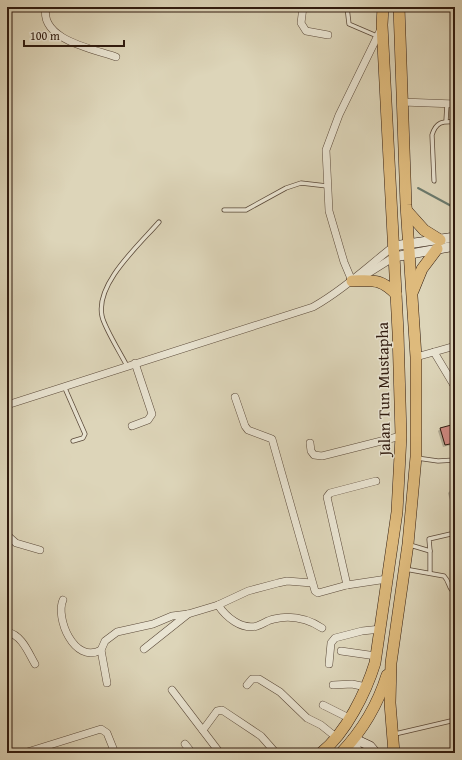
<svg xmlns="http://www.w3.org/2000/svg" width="462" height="760" viewBox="0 0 462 760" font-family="'Gentium Book Plus',serif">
<rect width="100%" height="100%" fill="#ddd5b9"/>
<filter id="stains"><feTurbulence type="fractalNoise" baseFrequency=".005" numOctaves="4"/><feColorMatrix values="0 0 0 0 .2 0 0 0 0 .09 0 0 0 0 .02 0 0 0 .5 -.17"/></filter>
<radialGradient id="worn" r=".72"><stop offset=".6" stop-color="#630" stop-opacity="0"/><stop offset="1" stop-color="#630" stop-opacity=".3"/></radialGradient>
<!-- shadow -->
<g fill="#0003">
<path d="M455,425v19l-12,3 -5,-16 3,-3z"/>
<path d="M452,489h3v30l-7,-26z"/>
</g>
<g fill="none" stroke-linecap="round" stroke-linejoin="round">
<!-- stream -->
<path stroke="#6b7a6d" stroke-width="2" d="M418,188l37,20"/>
</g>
<!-- building -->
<g fill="#cd8880" stroke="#301b0f">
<path d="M455,424v19l-10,2 -5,-17z"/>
<path d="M455,487v16l-4,-14z"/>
</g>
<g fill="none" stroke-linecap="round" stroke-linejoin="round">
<!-- lane casing -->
<g stroke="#5b4a3a" stroke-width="5">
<g id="lane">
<path d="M347,7l2,17 28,12"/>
<path d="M446,121l1,-17"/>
<path d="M434,181l-2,-46c4,-13 10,-14 23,-13"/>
<path d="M224,210h22l40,-22 15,-5 26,3"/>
<path d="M127,366c-6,-12 -23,-39 -25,-50 -7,-32 37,-71 57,-94"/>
<path d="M64,386l21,48 -2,4 -10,3"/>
<path d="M417,458l21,3 17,-1"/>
<path d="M410,545l20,6v22"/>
<path d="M430,551l-1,-12 26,-6"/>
<path d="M405,569l39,7c6,6 4,13 11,17"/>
<path d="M395,734l60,-14"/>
</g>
</g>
<!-- street casing -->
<g stroke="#5b4a3a" stroke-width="8">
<g id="street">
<path d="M46,7c-7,33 48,42 70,50"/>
<path d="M303,7l-2,16 5,8 22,4"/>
<path d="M402,102l53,2"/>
<path d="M359,279l35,-22"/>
<path d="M352,281l-8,-19 -15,-51 -3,-61 13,-35 42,-86"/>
<path d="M434,352l21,-6"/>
<path d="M416,357l18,-5 21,35"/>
<path d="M235,397l10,29 3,4 24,9 43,152 3,2 29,-8 40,-6"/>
<path d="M7,405l306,-98c30,-17 54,-40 81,-61"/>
<path d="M132,426l16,-6 4,-6 -17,-51"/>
<path d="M310,443l1,8 3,4 8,1 79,-20"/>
<path d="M7,535l9,8 24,7"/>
<path d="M347,585l-20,-88 3,-4 46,-12"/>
<path d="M63,600c-8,17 11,65 38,50"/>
<path d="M218,605c8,12 23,25 39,21 6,-2 11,-6 17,-7 17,-4 34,0 48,9"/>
<path d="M7,632c15,3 21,20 28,32"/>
<path d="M144,649l44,-35"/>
<path d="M341,651l35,5"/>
<path d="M329,664l2,-21 4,-5 27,-7 19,-2"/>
<path d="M107,683l-6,-33 4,-9 12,-9 36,-8 19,-8 16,-2 30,-9 30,-14 30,-8 9,-2 25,2"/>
<path d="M247,685l5,-6h7l21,13 27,26 14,7 15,12"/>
<path d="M333,685l19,-1 14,3"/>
<path d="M172,690l48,63"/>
<path d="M323,705l26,13"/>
<path d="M203,730l14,-19 5,-1 39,26 15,17"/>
<path d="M185,744l7,9"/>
<path d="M24,753l77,-24 6,4 8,20"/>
</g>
</g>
<!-- secondary casing -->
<g stroke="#301b0f" stroke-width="10">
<g id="secondary">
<path d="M394,246l61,-9"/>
<path d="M394,257l61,-11"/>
<path d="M353,738l17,8 6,7"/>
<path d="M353,738l5,15"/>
</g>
</g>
<!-- primary casing -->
<g stroke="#301b0f" stroke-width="12">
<g id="primary">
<path d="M407,211l17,19 16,10"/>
<path d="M352,281c22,0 28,-3 44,13"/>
<path d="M413,291l9,-22 15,-20"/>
<path d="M321,753c25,-20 45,-61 54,-90l22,-151 4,-76 -3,-104 -16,-307 1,-18"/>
<path d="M341,753c21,-22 37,-49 46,-78"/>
<path d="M394,753l-4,-50 1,-40 17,-119 8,-87v-100l-10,-152 -7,-198"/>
</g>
</g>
<!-- lane -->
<use href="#lane" stroke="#e9e4d2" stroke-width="3.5"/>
<!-- street -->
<use href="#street" stroke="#e9e4d2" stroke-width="7"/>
<!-- secondary -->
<use href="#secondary" stroke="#e9e4d2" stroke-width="9"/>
<!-- primary -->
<use href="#primary" stroke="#deba7c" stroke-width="11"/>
</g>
<g text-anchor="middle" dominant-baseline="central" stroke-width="3" stroke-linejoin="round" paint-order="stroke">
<!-- street labels -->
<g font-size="16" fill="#301b0f" stroke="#e9e4d2">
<text transform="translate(383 389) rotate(-91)">Jalan Tun Mustapha</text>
</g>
</g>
<!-- margin -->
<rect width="462" height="760" fill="none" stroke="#ddd5b9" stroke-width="24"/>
<rect x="8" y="8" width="446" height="744" fill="none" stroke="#301b0f" stroke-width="2"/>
<rect x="12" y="12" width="438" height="736" fill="none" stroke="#301b0f"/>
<!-- scale -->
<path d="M24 40v6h100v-6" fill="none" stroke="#301b0f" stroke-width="2"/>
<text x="30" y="40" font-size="12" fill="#301b0f" stroke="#e9e4d2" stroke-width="3" paint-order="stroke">100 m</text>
<rect width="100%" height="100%" filter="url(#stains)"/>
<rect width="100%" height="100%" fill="url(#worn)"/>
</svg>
